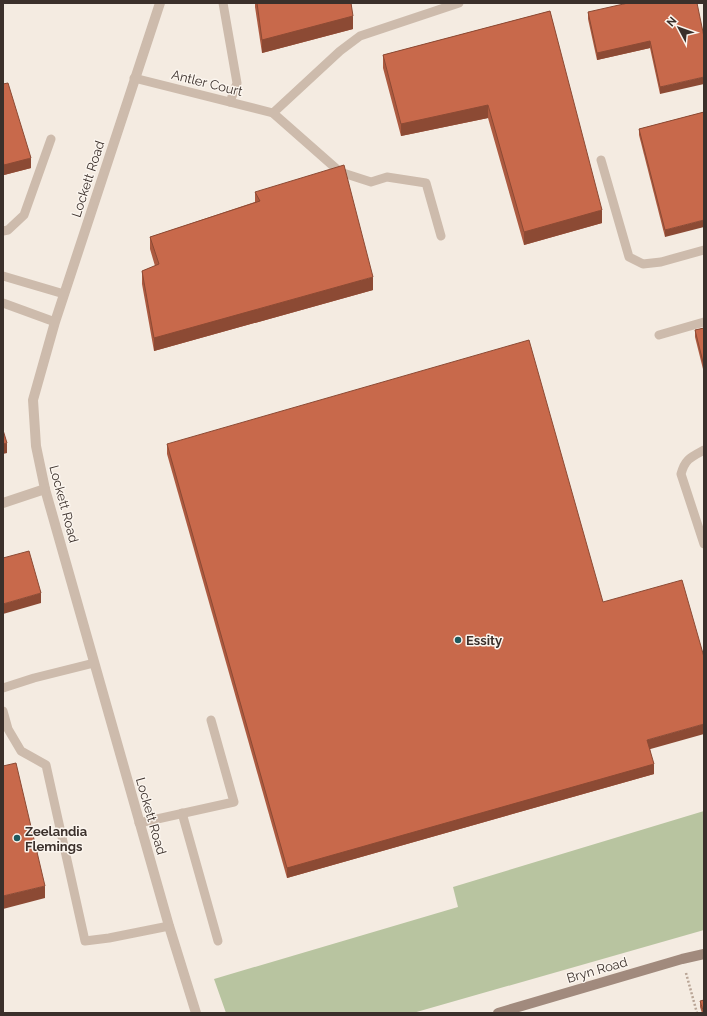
<svg xmlns="http://www.w3.org/2000/svg" width="707" height="1016" viewBox="0 0 707 1016" font-family="Raleway,sans-serif">
<rect width="100%" height="100%" fill="#f4ebe1"/>
<!-- green -->
<path fill="#b8c4a0" d="M704,811v119l-291,83h-187l-12,-34 244,-72 -5,-20z"/>
<g fill="none" stroke-linecap="round" stroke-linejoin="round">
<!-- path -->
<path stroke="#b9a596" stroke-width="2.5" stroke-dasharray="2 2" stroke-linecap="butt" d="M686,973l11,40"/>
<!-- lane -->
<g stroke="#cdbbac" stroke-width="9">
<path d="M223,3l14,80 -7,19"/>
<path d="M134,78l139,35"/>
<path d="M601,160l28,97 14,7 18,-2 43,-12"/>
<path d="M3,231l5,-1 16,-15 27,-76"/>
<path d="M441,236l-15,-53 -39,-6 -16,5 -31,-10 -67,-59 67,-62 20,-15 99,-33"/>
<path d="M3,276l61,18"/>
<path d="M3,303l52,19"/>
<path d="M659,335l45,-13"/>
<path d="M704,450c-13,7 -19,9 -23,24l23,70"/>
<path d="M3,688l31,-10 60,-15"/>
<path d="M3,711l5,18 13,22 25,14 39,176 24,-3 60,-12"/>
<path d="M182,813l36,128"/>
<path d="M139,823l95,-21 -23,-82"/>
</g>
<!-- street -->
<g stroke="#cdbbac" stroke-width="10">
<path d="M160,3l-105,319 -22,78 3,46 9,43 124,437 27,87"/>
<path d="M3,503l42,-14"/>
</g>
<!-- secondary -->
<path stroke="#a18a7d" stroke-width="10" d="M498,1013l184,-54 22,-5"/>
</g>
<!-- wall -->
<g fill="#ac5a40">
<path d="M255,3h96l2,26 -91,24 -7,-46z"/>
<path d="M697,3l-37,91 -10,-46 -53,12 -9,-41v-7z"/>
<path d="M550,11l52,212 -78,22 -36,-127 -87,18 -18,-68v-13z"/>
<path d="M3,84l28,84 -27,7 -1,-4z"/>
<path d="M704,112l-39,125 -26,-102v-6z"/>
<path d="M255,192l118,98 -219,61 -12,-67v-13l13,-5 -5,-17v-12l105,-35z"/>
<path d="M704,328v45l-9,-36v-7z"/>
<path d="M167,444l436,158 47,147 4,25 -367,104 -120,-424z"/>
<path d="M700,1001l4,12h-2l-2,-6z"/>
</g>
<!-- shaded-wall -->
<g fill="#8c4a34">
<path d="M353,16v13l-91,24v-13z"/>
<path d="M650,41v7l-53,12v-7z"/>
<path d="M704,77v7l-44,10v-7z"/>
<path d="M488,105v13l-87,18v-12z"/>
<path d="M31,158v10l-27,7v-10z"/>
<path d="M602,210v13l-78,22v-13z"/>
<path d="M704,220v7l-39,10v-7z"/>
<path d="M373,277v13l-219,61v-13z"/>
<path d="M7,443v10l-4,1v-10z"/>
<path d="M41,593v10l-38,11v-10z"/>
<path d="M704,724v10l-57,16v-10z"/>
<path d="M654,764v10l-367,104v-10z"/>
<path d="M45,886v12l-42,11v-13z"/>
</g>
<!-- building -->
<g fill="#c8694b" stroke="#8c4a34">
<path d="M257,3h94l2,13 -91,24z"/>
<path d="M628,3h69l7,34v40l-44,10 -10,-46 -53,12 -9,-41z"/>
<path d="M550,11l52,199 -78,22 -36,-127 -87,19 -18,-69z"/>
<path d="M8,83l23,75 -27,7 -1,-4v-77z"/>
<path d="M704,112v108l-39,10 -26,-101z"/>
<path d="M344,165l29,112 -219,61 -12,-67 17,-7 -9,-27 110,-36 -5,-9z"/>
<path d="M704,328v38l-9,-36z"/>
<path d="M529,340l74,262 79,-22 22,77v67l-57,16 7,24 -367,104 -120,-424z"/>
<path d="M3,430l4,13 -4,1z"/>
<path d="M29,551l12,42 -38,11v-46z"/>
<path d="M16,763l29,123 -42,10v-130z"/>
<path d="M704,1000v13l-4,-12z"/>
</g>
<!-- markers -->
<g fill="#1f5a5e" stroke="#fbf5ee" stroke-width="1.5">
<circle cx="458" cy="640" r="4"/>
<circle cx="17" cy="838" r="4"/>
</g>
<g text-anchor="middle" dominant-baseline="central" stroke-width="3" stroke-linejoin="round" paint-order="stroke">
<!-- street labels -->
<g font-size="13" fill="#3b302b" stroke="#fbf5ee">
<text transform="translate(207 83) rotate(14)">Antler Court</text>
<text transform="translate(88 179) rotate(-72)">Lockett Road</text>
<text transform="translate(64 504) rotate(75)">Lockett Road</text>
<text transform="translate(151 816) rotate(74)">Lockett Road</text>
<text transform="translate(597 970) rotate(-16)">Bryn Road</text>
</g>
<!-- poi labels -->
<g font-size="13" font-weight="bold" fill="#3b302b" stroke="#fbf5ee" text-anchor="start">
<text x="466" y="640">Essity</text>
<text x="25" y="831">Zeelandia<tspan x="25" dy="15">Flemings</tspan></text>
</g>
</g>
<!-- border -->
<rect width="707" height="1016" fill="none" stroke="#3b302b" stroke-width="8"/>
<!-- north arrow -->
<g transform="translate(679 28) rotate(311)" stroke="#fbf5ee" stroke-width="3" paint-order="stroke">
<path d="M0-3L7 15L0 10L-7 15Z" fill="#3b302b"/>
<text y="-6" font-size="11" font-weight="bold" text-anchor="middle" fill="#3b302b">N</text>
</g>
</svg>
